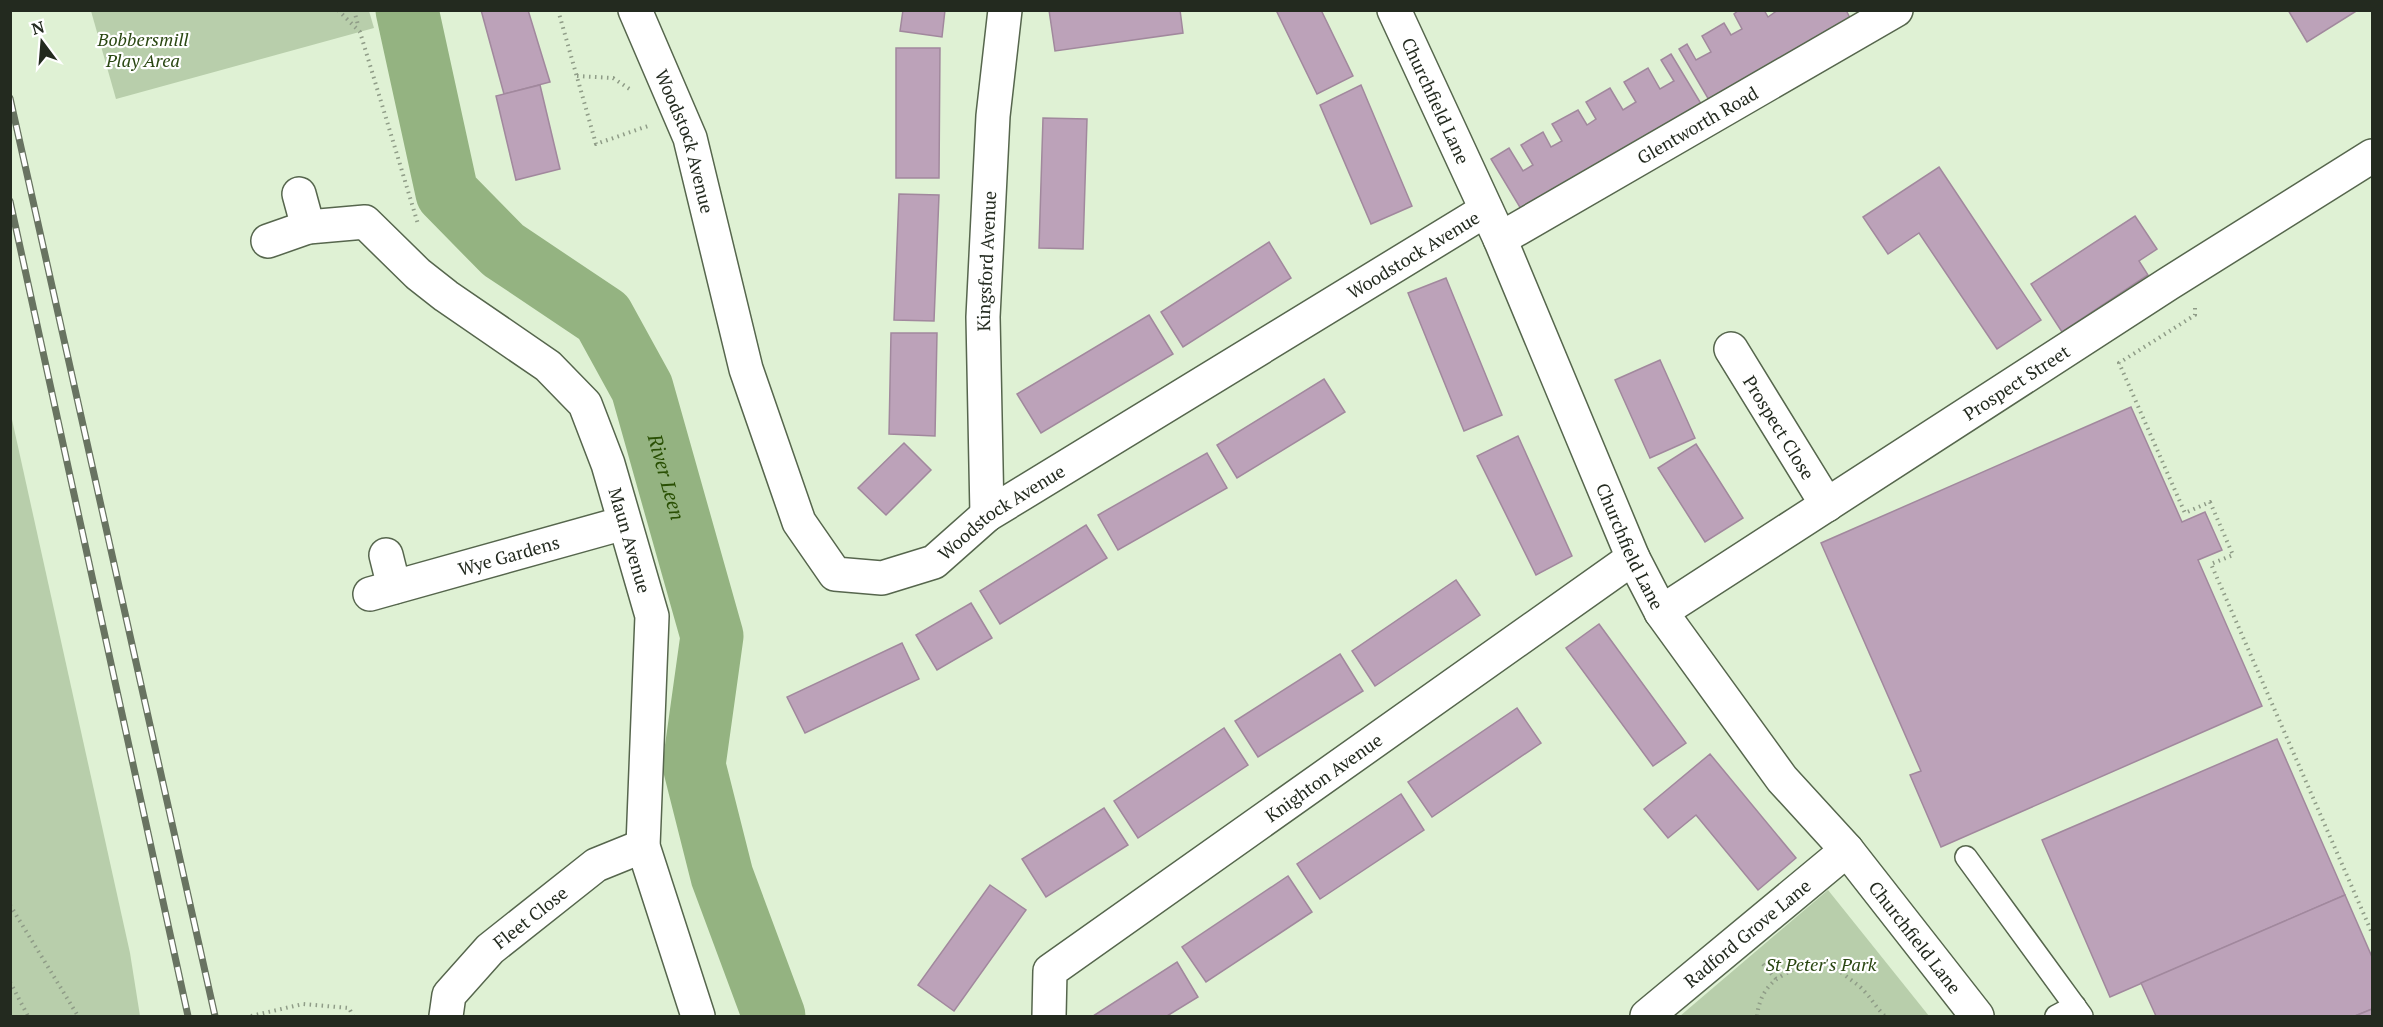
<svg xmlns="http://www.w3.org/2000/svg" width="2383" height="1027" viewBox="0 0 2383 1027" font-family="'PT Serif',serif">
<rect width="100%" height="100%" fill="#dff1d4"/>
<!-- green -->
<g fill="#b8ceab">
<path d="M91,11h278l5,17 -258,71z"/>
<path d="M11,415l119,538 10,63h-129z"/>
<path d="M1828,890l101,126h-249z"/>
</g>
<g fill="none" stroke-linecap="round" stroke-linejoin="round">
<!-- river -->
<path stroke="#94b381" stroke-width="63" id="s1" d="M407,10l40,183 56,57 100,67 39,71 70,248 -18,129 28,111 52,140"/>
</g>
<!-- building -->
<g fill="#bca2b9" stroke="#a1889d" stroke-width="1.5">
<path d="M481,10h47l22,72 -46,12z"/>
<path d="M903,10h42l-3,27 -42,-6z"/>
<path d="M1049,10h131l3,23 -128,18z"/>
<path d="M1276,10h45l32,66 -36,18z"/>
<path d="M1739,10h25l4,7 10,-7h68l4,8 -141,82 -30,-51 8,-5 9,16 15,-8 -9,-16 22,-13 7,12 11,-6 -8,-15z"/>
<path d="M2288,10h70l-51,32z"/>
<path d="M896,48h44l-1,130h-43z"/>
<path d="M1671,54l32,53 -179,107 -33,-55 18,-11 14,23 10,-6 -12,-20 22,-13 8,15 11,-6 -10,-17 26,-14 9,15 9,-6 -10,-17 24,-14 13,22 13,-8 -12,-20 24,-14 12,21 14,-8 -13,-21z"/>
<path d="M540,85l20,84 -44,11 -20,-84z"/>
<path d="M1361,85l51,121 -41,18 -51,-119z"/>
<path d="M1043,118l44,1 -4,130 -44,-1z"/>
<path d="M1939,167l102,153 -44,29 -78,-116 -31,21 -25,-37z"/>
<path d="M899,194l40,1 -5,126 -40,-1z"/>
<path d="M2135,216l22,33 -18,12 9,14 -86,57 -31,-48z"/>
<path d="M1269,242l22,36 -108,69 -22,-35z"/>
<path d="M1446,278l56,137 -38,16 -56,-138z"/>
<path d="M1149,315l24,39 -132,79 -24,-39z"/>
<path d="M891,333h46l-2,103 -46,-2z"/>
<path d="M1660,360l35,78 -45,20 -35,-78z"/>
<path d="M1324,379l21,33 -108,66 -20,-33z"/>
<path d="M2131,407l51,115 23,-10 17,38 -24,10 64,146 -321,141 -31,-72 11,-4 -100,-228z"/>
<path d="M1518,436l54,120 -36,19 -59,-119z"/>
<path d="M904,443l27,27 -45,45 -28,-27z"/>
<path d="M1696,444l47,74 -38,24 -47,-74z"/>
<path d="M1207,453l20,35 -109,62 -20,-35z"/>
<path d="M1086,525l21,33 -107,66 -20,-33z"/>
<path d="M1456,580l24,35 -105,71 -23,-35z"/>
<path d="M971,603l21,35 -55,32 -21,-35z"/>
<path d="M1599,624l87,119 -33,23 -87,-118z"/>
<path d="M902,643l17,36 -114,54 -18,-36z"/>
<path d="M1340,654l23,37 -105,66 -23,-36z"/>
<path d="M1517,708l24,35 -109,74 -24,-35z"/>
<path d="M1224,728l24,37 -110,73 -24,-37z"/>
<path d="M2277,739l68,156 -235,102 -68,-157z"/>
<path d="M1710,754l86,104 -38,32 -62,-75 -28,23 -24,-29z"/>
<path d="M1401,794l23,36 -104,69 -23,-35z"/>
<path d="M1104,808l24,37 -82,52 -24,-38z"/>
<path d="M1288,876l24,36 -106,70 -24,-35z"/>
<path d="M990,885l36,25 -72,101 -36,-26z"/>
<path d="M2345,895l27,62v52l-17,7h-199l-15,-33z"/>
<path d="M1177,962l21,35 -31,19h-74z"/>
<path d="M2372,1009v7h-17z"/>
</g>
<g fill="none" stroke-linecap="round" stroke-linejoin="round">
<!-- service casing -->
<g stroke="#56664d" stroke-width="24">
<g id="service">
<path d="M1966,857l116,159"/>
<path d="M2056,1016l19,-10"/>
</g>
</g>
<!-- minor casing -->
<g stroke="#56664d" stroke-width="36">
<g id="minor">
<path id="s2" d="M635,10l55,128 56,231 53,153 36,52 47,4 52,-16 53,-47 499,-305"/>
<path id="s3" d="M1394,10l106,229 133,319 28,54 121,167 65,71 130,166"/>
<path d="M299,194l9,33"/>
<path id="s4" d="M1500,239l396,-229"/>
<path id="s5" d="M268,241l40,-14 57,-5 53,52 28,22 102,70 37,38 23,60 44,152 -9,230 55,170"/>
<path id="s6" d="M1731,349l96,156"/>
<path id="s7" d="M987,515l-4,-198 10,-201 12,-106"/>
<path d="M386,555l8,32"/>
<path id="s8" d="M370,594l254,-71"/>
<path id="s9" d="M1661,612l507,-328 204,-128"/>
<path id="s10" d="M446,1016l3,-21 41,-46 106,-84 47,-19"/>
<path id="s11" d="M1049,1016l1,-45 583,-413"/>
<path id="s12" d="M1647,1016l200,-166"/>
</g>
</g>
<!-- path -->
<g stroke="#8f9c87" stroke-width="4" stroke-dasharray="1.5 4.5" stroke-linecap="butt">
<path d="M338,10l22,22 58,192"/>
<path d="M354,10l4,15"/>
<path d="M558,10l38,134 52,-18"/>
<path d="M577,76l36,2 18,12"/>
<path d="M2195,308v7l-76,48 66,150 25,-11 23,53 -22,9 161,369"/>
<path d="M10,905l68,111"/>
<path d="M1763,964l13,15"/>
<path d="M10,982l18,34"/>
<path d="M251,1016l52,-12 46,4 4,8"/>
<path d="M1757,1016c2,-18 10,-32 26,-41 28,-16 37,-19 63,1 6,5 13,9 18,15 8,8 13,18 21,25"/>
</g>
<!-- service -->
<use href="#service" stroke="#fff" stroke-width="21"/>
<!-- minor -->
<use href="#minor" stroke="#fff" stroke-width="33"/>
<!-- rail casing -->
<g stroke="#687361" stroke-width="7">
<g id="rail">
<path d="M10,98l205,918"/>
<path d="M10,201l178,815"/>
</g>
</g>
<!-- rail -->
<use href="#rail" stroke="#fff" stroke-width="4.5" stroke-dasharray="14" stroke-linecap="butt"/>
</g>
<g text-anchor="middle" dominant-baseline="central" stroke-width="4.5" stroke-linejoin="round" paint-order="stroke">
<!-- park labels -->
<g font-size="18" font-style="italic" fill="#2a4712" stroke="#fff">
<text x="143" y="39">Bobbersmill<tspan x="143" dy="21">Play Area</tspan></text>
<text x="1821" y="964">St Peter's Park</text>
</g>
<!-- street labels -->
<g font-size="18" fill="#232a1f" stroke="#fff">
<text stroke="none"><textPath href="#s3" startOffset="100">Churchfield Lane</textPath></text>
<text stroke="none"><textPath href="#s4" startOffset="228">Glentworth Road</textPath></text>
<text stroke="none"><textPath href="#s2" startOffset="141">Woodstock Avenue</textPath></text>
<text stroke="none"><textPath href="#s2" startOffset="1274">Woodstock Avenue</textPath></text>
<text stroke="none"><textPath href="#s7" startOffset="254">Kingsford Avenue</textPath></text>
<text stroke="none"><textPath href="#s9" startOffset="423">Prospect Street</textPath></text>
<text stroke="none"><textPath href="#s6" startOffset="92">Prospect Close</textPath></text>
<text stroke="none"><textPath href="#s2" startOffset="788">Woodstock Avenue</textPath></text>
<text stroke="none"><textPath href="#s5" startOffset="530">Maun Avenue</textPath></text>
<text stroke="none"><textPath href="#s3" startOffset="586">Churchfield Lane</textPath></text>
<text stroke="none"><textPath href="#s8" startOffset="144">Wye Gardens</textPath></text>
<text stroke="none"><textPath href="#s11" startOffset="380">Knighton Avenue</textPath></text>
<text stroke="none"><textPath href="#s10" startOffset="134">Fleet Close</textPath></text>
<text stroke="none"><textPath href="#s12" startOffset="130">Radford Grove Lane</textPath></text>
<text stroke="none"><textPath href="#s3" startOffset="1072">Churchfield Lane</textPath></text>
</g>
<!-- water labels -->
<g font-size="20" font-style="italic" fill="#294f03" stroke="#fff">
<text stroke="none"><textPath href="#s1" startOffset="561">River Leen</textPath></text>
</g>
</g>
<!-- border -->
<rect width="2383" height="1027" fill="none" stroke="#232a1f" stroke-width="24"/>
<!-- north arrow -->
<g transform="translate(42 42) rotate(344)" stroke="#ffffff" stroke-width="4.5" paint-order="stroke">
<path d="M0-4.5L10 22L0 15L-10 22Z" fill="#232a1f"/>
<text y="-9" font-size="16" font-weight="bold" text-anchor="middle" fill="#232a1f">N</text>
</g>
</svg>
